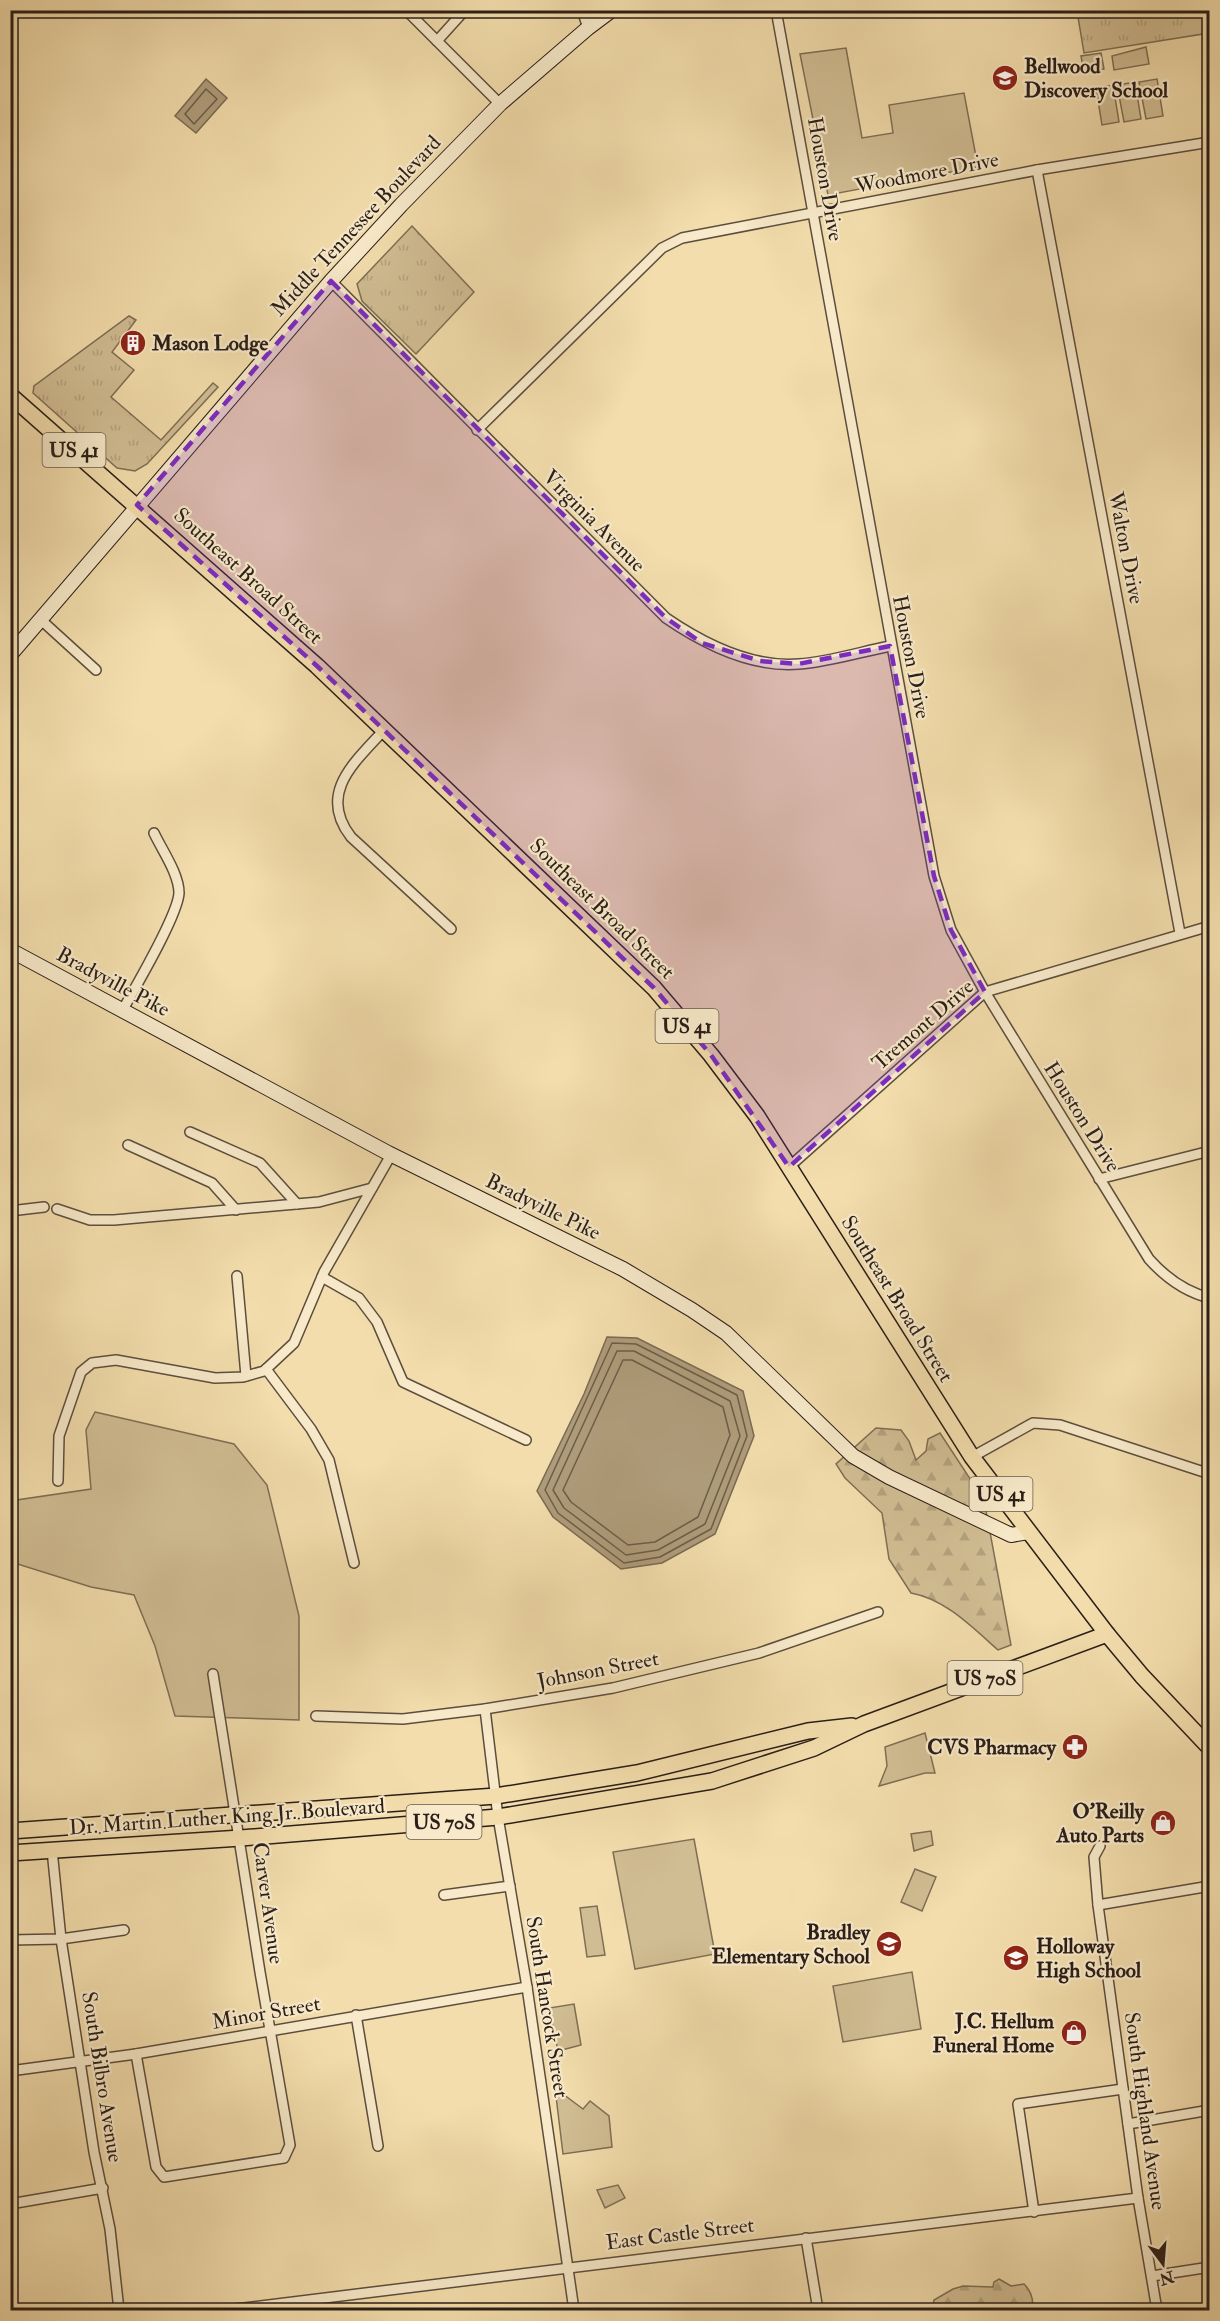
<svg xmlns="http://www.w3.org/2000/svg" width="1220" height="2321" viewBox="0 0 1220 2321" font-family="'IM FELL Double Pica',serif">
<defs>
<pattern id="grass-tufts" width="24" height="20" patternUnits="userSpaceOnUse" patternTransform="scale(1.5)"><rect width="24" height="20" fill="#d1bd93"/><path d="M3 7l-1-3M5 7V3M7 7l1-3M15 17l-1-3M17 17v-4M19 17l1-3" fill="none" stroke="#b4a27e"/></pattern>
<pattern id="forest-firs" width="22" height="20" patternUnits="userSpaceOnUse" patternTransform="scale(1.5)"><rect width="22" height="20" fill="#d1bd93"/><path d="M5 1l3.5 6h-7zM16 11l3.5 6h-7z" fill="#b4a27e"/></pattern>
</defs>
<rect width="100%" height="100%" fill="#f3ddac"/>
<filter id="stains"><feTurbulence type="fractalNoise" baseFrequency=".00333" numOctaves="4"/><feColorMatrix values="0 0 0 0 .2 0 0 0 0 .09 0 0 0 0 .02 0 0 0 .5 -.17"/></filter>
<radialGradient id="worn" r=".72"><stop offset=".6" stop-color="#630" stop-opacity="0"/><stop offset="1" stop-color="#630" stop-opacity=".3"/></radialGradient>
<!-- grass -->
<g fill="url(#grass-tufts)" stroke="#7e6e56" stroke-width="1.5">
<path d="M1077,11h130l2,22 -125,20z"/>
<path d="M412,226l62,66 -58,62 -54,-53 -5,-17z"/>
<path d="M129,316l7,4 -24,32 22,18 -23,27 50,43 52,-57 5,4 -71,77 -12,7 -18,-3 -84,-75 1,-7z"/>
</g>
<!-- forest -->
<g fill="url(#forest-firs)" stroke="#7e6e56" stroke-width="1.5">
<path d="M876,1428l25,2 8,11 7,19 10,-9 2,-12 12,-6 44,67 27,145 -13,5c-26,-23 -53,-51 -87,-57l-22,-34 -7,-46 -37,-35 -9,-14z"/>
<path d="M999,2279l12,7 13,-2c8,8 10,16 8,26h-54l-6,-5 -13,5h-27l2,-10 19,-11 10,-3 30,1 1,-5z"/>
</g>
<!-- green -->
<g fill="#d1bd93" stroke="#7e6e56" stroke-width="1.5">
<path d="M1146,47l3,17 -35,6 -2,-14z"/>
<path d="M846,48l16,90 31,-5 -4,-28 75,-12 14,74 -150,28 -28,-141z"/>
<path d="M1101,53l3,16 -20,4 -3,-17z"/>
<path d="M1157,79l6,37 -17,3 -7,-37z"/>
<path d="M1135,82l6,37 -17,3 -7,-37z"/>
<path d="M1113,85l6,37 -17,3 -6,-37z"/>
<path d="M95,1412l139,32 33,41 32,131v104l-124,-4 -20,-70 -21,-51 -43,-8 -80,-25 -1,-61 81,-12 -5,-59z"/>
<path d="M925,1733l10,40h-10l-46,13 8,-20 -2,-19z"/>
<path d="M931,1831l2,14 -19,6 -3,-17z"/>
<path d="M694,1839l21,115 -80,15 -22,-117z"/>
<path d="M915,1869l21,8 -14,34 -21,-9z"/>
<path d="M597,1906l8,49 -18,2 -7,-49z"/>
<path d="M912,1972l9,57 -78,13 -10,-56z"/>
<path d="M574,2004l7,41 -23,6 -9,-43z"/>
<path d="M555,2088l28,21 7,-8 19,15 3,31 -49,7z"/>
<path d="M618,2185l7,13 -20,10 -8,-18z"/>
</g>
<!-- water -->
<g fill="#af9c7a" stroke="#7a6a53" stroke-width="1.5">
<path d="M206,79l21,19 -31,35 -21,-17z"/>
<path d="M607,1337l30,1 106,53 11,45 -39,98 -53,29 -41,6 -68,-52 -16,-26 47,-97z"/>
</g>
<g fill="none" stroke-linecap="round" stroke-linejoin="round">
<!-- shore -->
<g stroke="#6c5d49" stroke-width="1.5">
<path d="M206,89l11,10 -23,25 -9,-10z"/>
<path d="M612,1343l24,1 101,51 10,41 -36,93 -51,28 -36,6 -66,-50 -13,-23z"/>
<path d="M617,1351h17l96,50 10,35 -35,88 -47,26 -32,5 -62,-47 -11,-18z"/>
<path d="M623,1360h9l91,47 7,28 -32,82 -43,25 -27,3 -57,-43 -8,-12z"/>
</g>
<!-- minor casing -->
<g stroke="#5c4e3d" stroke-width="12">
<g id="minor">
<path d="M406,10l94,94"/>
<path d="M582,10l6,18"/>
<path d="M776,10l158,866 17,54 34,62 164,267c17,19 36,33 61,39"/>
<path d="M437,41l28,-31"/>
<path d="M1037,170l143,763"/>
<path d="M331,281l335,337c38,26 85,50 133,46 30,-2 61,-12 91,-18"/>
<path d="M477,430l185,-182 20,-10 355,-68 173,-28"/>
<path d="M40,619l56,51"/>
<path d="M384,730c-29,32 -67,63 -33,107l100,92"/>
<path d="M122,1011c13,-23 56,-96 57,-118 0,-19 -17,-43 -25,-60"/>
<path d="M190,1132l70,31 37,41"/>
<path d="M128,1145l84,38 24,27"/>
<path d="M789,1167l196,-175 225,-66"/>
<path d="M1099,1179l111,-28"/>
<path d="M57,1209l33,11h24l205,-18 53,-14"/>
<path d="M10,1211l34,-4"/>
<path d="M237,1276l9,100"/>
<path d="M322,1277l37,21 18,24 26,60 123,58"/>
<path d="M266,1369l45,60 18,31 25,103"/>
<path d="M972,1457l61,-34 27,2 150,49"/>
<path d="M58,1481l1,-45 22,-64 11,-9 24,-3 99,18 28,-1 21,-6 30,-28 30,-71 67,-117"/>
<path d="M485,1709l13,108 29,170 47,323"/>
<path d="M316,1716l87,3 82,-10 128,-21 146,-35 119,-41"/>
<path d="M1100,1846l-6,11 4,48 40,293 19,112"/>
<path d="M52,1850l9,89 33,213 16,77 9,81"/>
<path d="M444,1895l66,-9"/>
<path d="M1098,1905l112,-19"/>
<path d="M10,1940l51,-1 63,-9"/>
<path d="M356,2015l22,131"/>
<path d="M136,2054l20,113 8,10 120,-19 6,-13 -30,-173 -47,-298"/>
<path d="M10,2071l126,-17 391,-67"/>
<path d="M1128,2124l82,-14"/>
<path d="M10,2204l93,-16"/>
<path d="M1034,2212l-16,-108 105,-15"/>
<path d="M806,2238l12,72"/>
<path d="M1152,2276l58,-9"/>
<path d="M227,2310c303,-40 607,-75 911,-112"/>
</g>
</g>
<!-- secondary casing -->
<g stroke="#2a1e18" stroke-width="16">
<g id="secondary">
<path d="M10,655l321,-374 70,-76 99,-101 88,-76 24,-18"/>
<path d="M10,950l378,203 235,116 69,41 34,23 127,123 36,21 122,58 17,-3"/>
</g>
</g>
<!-- primary casing -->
<g stroke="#2a1e18" stroke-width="18">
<g id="primary">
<path d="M10,395l307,271 337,322 57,67 46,61 215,341 135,177 35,42 68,72"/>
<path d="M10,1831l486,-35 141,-23 171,-42 44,-5"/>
<path d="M10,1853l231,-15 257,-21 214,-36 102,-33 50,-24 243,-90"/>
</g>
</g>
<!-- minor -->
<use href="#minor" stroke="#f7e9c9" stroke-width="9"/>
<!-- secondary -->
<use href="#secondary" stroke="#f7e9c9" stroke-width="14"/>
<!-- primary -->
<use href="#primary" stroke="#f3ddac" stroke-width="15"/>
</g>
<!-- marked area -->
<path fill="#7b2cbf" fill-opacity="0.2" stroke="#7b2cbf" stroke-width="4.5" stroke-dasharray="12 8" stroke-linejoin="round" d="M331,281l335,337 36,25 58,18 38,3 92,-18 44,230 17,54 34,62 -196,175 -78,-112 -57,-67 -337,-322 -180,-161z"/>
<!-- icons -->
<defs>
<g id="school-disc" transform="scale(1.35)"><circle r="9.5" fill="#8f2418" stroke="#f7e9c9"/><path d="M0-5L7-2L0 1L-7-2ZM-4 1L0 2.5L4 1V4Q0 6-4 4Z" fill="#fff"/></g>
<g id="building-disc" transform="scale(1.35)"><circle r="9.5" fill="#8f2418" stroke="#f7e9c9"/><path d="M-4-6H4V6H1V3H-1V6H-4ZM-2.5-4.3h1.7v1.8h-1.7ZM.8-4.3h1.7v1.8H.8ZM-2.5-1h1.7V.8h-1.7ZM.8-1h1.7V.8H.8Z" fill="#fff"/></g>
<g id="pharmacy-disc" transform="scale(1.35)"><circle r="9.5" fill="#8f2418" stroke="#f7e9c9"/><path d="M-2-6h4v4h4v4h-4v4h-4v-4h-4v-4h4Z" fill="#fff"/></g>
<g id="shop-disc" transform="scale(1.35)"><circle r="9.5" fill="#8f2418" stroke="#f7e9c9"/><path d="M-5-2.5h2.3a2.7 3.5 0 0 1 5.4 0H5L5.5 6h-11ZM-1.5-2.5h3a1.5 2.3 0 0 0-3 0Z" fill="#fff"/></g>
</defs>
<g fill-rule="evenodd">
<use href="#school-disc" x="1005" y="78"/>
<use href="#building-disc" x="133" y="343"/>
<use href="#pharmacy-disc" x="1075" y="1747"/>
<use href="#shop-disc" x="1163" y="1823"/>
<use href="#school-disc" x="889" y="1944"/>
<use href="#school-disc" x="1016" y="1958"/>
<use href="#shop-disc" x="1074" y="2033"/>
</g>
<g text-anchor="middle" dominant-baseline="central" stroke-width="4.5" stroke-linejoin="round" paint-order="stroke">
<!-- shield labels -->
<g fill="#f7e9c9" stroke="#685b4d" stroke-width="1.5">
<rect x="42.5" y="433" width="63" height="34" rx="4.5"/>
<rect x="655.5" y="1009" width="63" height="34" rx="4.5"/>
<rect x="969.5" y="1477" width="63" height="34" rx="4.5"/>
<rect x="947.5" y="1661" width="75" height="34" rx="4.5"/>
<rect x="406.5" y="1805" width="75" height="34" rx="4.5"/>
</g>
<g font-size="20" font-weight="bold" fill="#2a1e18">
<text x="74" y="450">US 41</text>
<text x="687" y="1026">US 41</text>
<text x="1001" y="1494">US 41</text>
<text x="985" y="1678">US 70S</text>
<text x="444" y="1822">US 70S</text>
</g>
<!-- poi labels -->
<g font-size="21" font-weight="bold" fill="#2a1e18" stroke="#f7e9c9" text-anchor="end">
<text x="1024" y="66" text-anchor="start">Bellwood<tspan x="1024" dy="24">Discovery School</tspan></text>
<text x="152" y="343" text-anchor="start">Mason Lodge</text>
<text x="1056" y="1747">CVS Pharmacy</text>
<text x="1144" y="1811">O'Reilly<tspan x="1144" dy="24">Auto Parts</tspan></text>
<text x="870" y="1932">Bradley<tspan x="870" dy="24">Elementary School</tspan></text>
<text x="1036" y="1946" text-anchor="start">Holloway<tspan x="1036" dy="24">High School</tspan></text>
<text x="1054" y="2021">J.C. Hellum<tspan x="1054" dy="24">Funeral Home</tspan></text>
</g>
<!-- street labels -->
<g font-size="21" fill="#2a1e18" stroke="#f7e9c9">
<text transform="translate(927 173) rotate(-11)">Woodmore Drive</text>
<text transform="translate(825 179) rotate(80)">Houston Drive</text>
<text transform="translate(356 226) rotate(-47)">Middle Tennessee Boulevard</text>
<text transform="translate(594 521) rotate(45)">Virginia Avenue</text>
<text transform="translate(1126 548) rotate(79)">Walton Drive</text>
<text transform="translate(248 576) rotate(42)">Southeast Broad Street</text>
<text transform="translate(911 657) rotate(79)">Houston Drive</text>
<text transform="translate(602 909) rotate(44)">Southeast Broad Street</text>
<text transform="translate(113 982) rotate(28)">Bradyville Pike</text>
<text transform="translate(923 1025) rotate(-41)">Tremont Drive</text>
<text transform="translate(1082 1117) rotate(58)">Houston Drive</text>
<text transform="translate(543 1207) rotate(26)">Bradyville Pike</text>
<text transform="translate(897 1299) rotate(58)">Southeast Broad Street</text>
<text transform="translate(598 1670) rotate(-11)">Johnson Street</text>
<text transform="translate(227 1817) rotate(-4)">Dr. Martin Luther King Jr. Boulevard</text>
<text transform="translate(268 1903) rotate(82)">Carver Avenue</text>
<text transform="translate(547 2007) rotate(81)">South Hancock Street</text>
<text transform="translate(266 2013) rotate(-10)">Minor Street</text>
<text transform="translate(102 2077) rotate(81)">South Bilbro Avenue</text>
<text transform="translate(1145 2111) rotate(82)">South Highland Avenue</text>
<text transform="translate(680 2234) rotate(-7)">East Castle Street</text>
</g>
</g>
<!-- margin -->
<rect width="1220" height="2321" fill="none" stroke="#f3ddac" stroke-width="36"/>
<rect x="12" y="12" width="1196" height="2297" fill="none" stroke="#2a1e18" stroke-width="3"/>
<rect x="18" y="18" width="1184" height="2285" fill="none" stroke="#2a1e18" stroke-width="1.5"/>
<!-- north arrow -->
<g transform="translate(1163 2264) rotate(164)" stroke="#f7e9c9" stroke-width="4.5" paint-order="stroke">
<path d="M0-4.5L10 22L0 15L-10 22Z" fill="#2a1e18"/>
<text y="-9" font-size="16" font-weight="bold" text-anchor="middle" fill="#2a1e18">N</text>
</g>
<rect width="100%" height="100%" filter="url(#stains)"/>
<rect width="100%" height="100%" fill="url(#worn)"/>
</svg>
